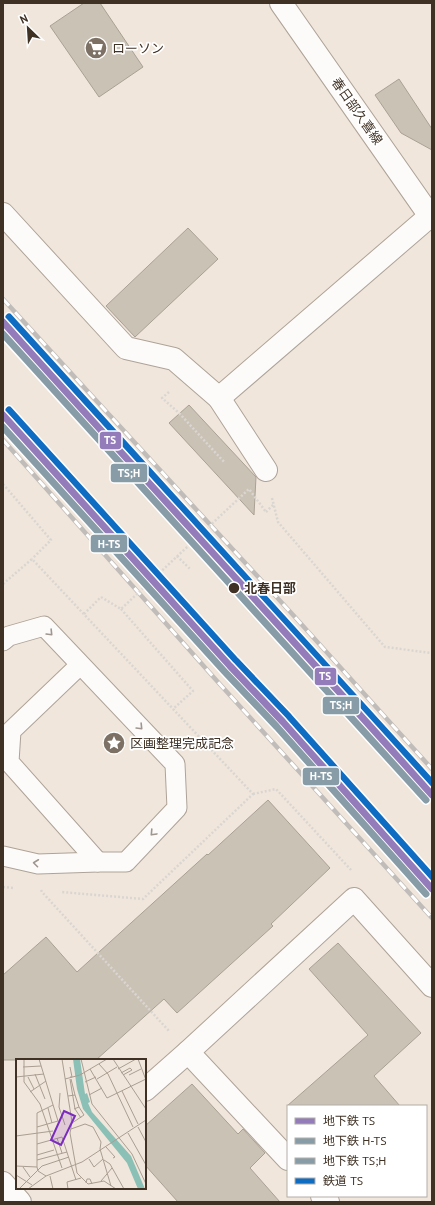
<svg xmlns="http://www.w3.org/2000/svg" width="435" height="1205" viewBox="0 0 435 1205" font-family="'PT Sans','Noto Sans JP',sans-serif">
<rect width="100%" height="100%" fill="#f1e6db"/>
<!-- building -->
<g fill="#cbc2b6" stroke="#aaa195">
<path d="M84,3h16l43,64 -44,30 -49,-71z"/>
<path d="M399,79l33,50v21l-31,-17 -26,-38z"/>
<path d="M188,228l30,31 -83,78 -29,-31z"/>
<path d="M189,405l67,72 -2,38 -85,-92z"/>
<path d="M268,800l62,68 -59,56 2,2 -96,87 -13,-14 -68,61h-93v-85l43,-38 31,35 130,-118 1,1z"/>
<path d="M338,943l83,90 -47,43 26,30h-113l81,-71 -59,-66z"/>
<path d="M192,1084l46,50 5,-5 22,24 -15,15 30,34h-102l-33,-37v-39z"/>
</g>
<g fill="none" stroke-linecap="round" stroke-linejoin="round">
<!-- lane casing -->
<g stroke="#aea398" stroke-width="21">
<g id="lane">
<path d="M3,641l6,-5 35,-10 131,138 2,44 -51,54h-28l-60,2 -35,-8"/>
<path d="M80,665l-69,66 -2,31 89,100"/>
</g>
</g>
<!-- street casing -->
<g stroke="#aea398" stroke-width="24">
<g id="street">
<path d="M3,214l123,134 48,11 45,39 47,72"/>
<path d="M219,398l211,-182"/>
<path d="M188,1052l100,107"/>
<path d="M145,1090l43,-38 166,-153 78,87"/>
<path d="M3,1183l17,19"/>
<path d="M322,1196l6,6"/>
</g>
</g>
<!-- primary casing -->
<g stroke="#aea398" stroke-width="24">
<path id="primary" d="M281,3l151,216"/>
</g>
<!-- path -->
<g stroke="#d9d6d2" stroke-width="2.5" stroke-dasharray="2 2" stroke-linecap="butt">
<path d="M169,392l-7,6 17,15 46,50"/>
<path d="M3,484l48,56 -19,19"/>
<path d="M272,498l6,24 107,125 47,6"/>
<path d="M266,512l8,-8"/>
<path d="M177,556l13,13"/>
<path d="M3,584l29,-25 221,235 -110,105 -82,-7"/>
<path d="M121,609l72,82 -20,18"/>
<path d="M84,614l17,-17"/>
<path d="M253,794l23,-5 76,82"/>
<path d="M3,887l11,1"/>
<path d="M41,890l1,2 127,139"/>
</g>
<!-- lane -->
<use href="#lane" stroke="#fdfbfa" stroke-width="19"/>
<!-- street -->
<use href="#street" stroke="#fdfbfa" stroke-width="22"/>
<!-- primary -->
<use href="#primary" stroke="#fdfbfa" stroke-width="22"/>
<!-- rail casing -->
<g stroke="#c0bcb9" stroke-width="4.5">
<g id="rail">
<path d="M3,299l291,317 138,153"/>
<path d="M3,440l214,241 215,237"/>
</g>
</g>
<!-- rail -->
<use href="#rail" stroke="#fff" stroke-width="3" stroke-dasharray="9" stroke-linecap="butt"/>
<!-- path-bridge -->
<path stroke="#d9d6d2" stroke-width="2.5" stroke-dasharray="2 2" stroke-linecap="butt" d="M101,597l20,12 128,-120 17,23"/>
<!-- rail-1 casing -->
<g stroke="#fff" stroke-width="10">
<g id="rail-1">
<path d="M9,317c140,156 283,310 423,466"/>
<path d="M9,410l227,251 53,56 143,160"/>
</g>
</g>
<!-- rail-1 -->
<use href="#rail-1" stroke="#0f6cc3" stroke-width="7"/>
<!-- metro-1 casing -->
<g stroke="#fff" stroke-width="10">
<g id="metro-1">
<path d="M3,322c142,158 287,314 429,473"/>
<path d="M3,415l227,251 53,56 149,167"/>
</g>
</g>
<!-- metro-2 casing -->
<g stroke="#fff" stroke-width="10">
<path id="metro-2" d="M3,427l221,244 53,56 149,167"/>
</g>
<!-- metro-3 casing -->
<g stroke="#fff" stroke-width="10">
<path id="metro-3" d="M3,334c140,156 283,310 423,466"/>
</g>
<!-- metro-1 -->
<use href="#metro-1" stroke="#937cb9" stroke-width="7"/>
<!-- metro-2 -->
<use href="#metro-2" stroke="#879ca7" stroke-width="7"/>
<!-- metro-3 -->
<use href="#metro-3" stroke="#879ca7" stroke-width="7"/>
</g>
<!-- one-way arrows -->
<defs><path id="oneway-chevron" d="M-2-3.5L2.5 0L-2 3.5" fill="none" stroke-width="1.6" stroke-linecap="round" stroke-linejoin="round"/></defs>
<g stroke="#9e968f">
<use href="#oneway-chevron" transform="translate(50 633) rotate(46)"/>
<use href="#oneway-chevron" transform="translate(140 727) rotate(46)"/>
<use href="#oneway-chevron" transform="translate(153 833) rotate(133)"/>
<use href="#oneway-chevron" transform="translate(36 863) rotate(-173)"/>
</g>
<!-- icons -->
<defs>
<g id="supermarket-disc" transform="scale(1.15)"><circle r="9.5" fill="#7d7064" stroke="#fff"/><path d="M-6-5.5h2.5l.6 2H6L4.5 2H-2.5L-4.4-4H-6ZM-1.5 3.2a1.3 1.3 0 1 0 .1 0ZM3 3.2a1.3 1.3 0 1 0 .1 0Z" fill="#fff"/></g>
<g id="sight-disc" transform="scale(1.15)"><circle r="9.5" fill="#7d7064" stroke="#fff"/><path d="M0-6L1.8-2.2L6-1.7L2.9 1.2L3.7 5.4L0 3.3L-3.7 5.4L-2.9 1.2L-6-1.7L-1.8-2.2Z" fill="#fff"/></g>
</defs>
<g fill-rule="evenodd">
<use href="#supermarket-disc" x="96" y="48"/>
<use href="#sight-disc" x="114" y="743"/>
</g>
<!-- markers -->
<circle fill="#3f3124" stroke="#fff" stroke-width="1.5" cx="234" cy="588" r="6"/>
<g text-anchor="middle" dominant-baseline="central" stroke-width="3.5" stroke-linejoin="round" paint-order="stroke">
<!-- poi labels -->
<g font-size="13" fill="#3f3124" stroke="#fff" text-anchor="start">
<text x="112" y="48">ローソン</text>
<text x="130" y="743">区画整理完成記念</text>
</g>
<!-- street labels -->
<g font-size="13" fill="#3f3124" stroke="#fff">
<text transform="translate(357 111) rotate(55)">春日部久喜線</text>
</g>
<!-- stop labels -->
<g font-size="13" font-weight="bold" fill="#3f3124" stroke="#fff" text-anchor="start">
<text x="244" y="588">北春日部</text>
</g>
</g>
<!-- overview -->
<g transform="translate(16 1059)">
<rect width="130" height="130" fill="#f1e6db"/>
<path d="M57,0h7l5,35 2,-1 3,9 -2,1 4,9 39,44 14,33h-7l-11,-26 -44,-54 -6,-20z" fill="#8bc0b6"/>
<path fill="none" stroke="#aa9e92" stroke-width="1" d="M8,0v23l16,22 22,64M46,0l10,63 -2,11 7,40 11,11 16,-3 12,8M65,0l11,45 40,50 14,30M97,0l33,50M122,0l8,21M83,5l9,10 25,53M7,8l18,-1M74,10l17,29 39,-19M102,10l18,-10M105,14l9,-5 2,2 -9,5M19,15l10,25M113,16l12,-6M0,18l28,-3M12,18l6,12M54,18h2l-2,-10M49,20l15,-4 27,-16M54,20l5,30 6,9M55,20l4,16M81,20l20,-12M69,23l11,-5M106,32l16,33M14,33l16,-11M44,34l-1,14 6,18M73,36l13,-7M52,37l7,-1 4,12 -5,2M32,49l4,15M56,64l12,-8 -5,-8M21,68l21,-6 -19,-62M122,68l8,15M55,70l14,-5 8,3 8,15 -1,7 11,37M112,74l18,32M0,77l37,-5M41,79l5,15M21,85l25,-7 14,43M90,88l9,10 -2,1M21,96l17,-5M73,100l5,8 9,-8M21,101l30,-8M88,101l6,4 14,25M0,107l21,1M7,108l7,10M0,116l16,10M30,117l-8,-5 -1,-4v-54l16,-8M34,117l3,13M85,122l11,-13M70,124l1,-4h3l2,5M3,130l23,-23 27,-9M12,130l18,-13 36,-14 64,-42M52,130l-1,-7 14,-4"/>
<path fill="#7b2cbf" fill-opacity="0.15" stroke="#7b2cbf" stroke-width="2" d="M48,52l11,5 -14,29 -10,-5z"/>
<rect width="130" height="130" fill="none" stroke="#3f3124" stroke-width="2"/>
</g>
<g stroke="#fff" stroke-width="1.5">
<rect x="99" y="431" width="23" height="19" rx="4" fill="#937cb9"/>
<rect x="110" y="463" width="38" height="20" rx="4" fill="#879ca7"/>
<rect x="90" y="534" width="38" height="19" rx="4" fill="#879ca7"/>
<rect x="314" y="667" width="23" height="19" rx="4" fill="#937cb9"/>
<rect x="322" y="696" width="38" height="19" rx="4" fill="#879ca7"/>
<rect x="302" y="767" width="38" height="19" rx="4" fill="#879ca7"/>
</g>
<g font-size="11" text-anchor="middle" font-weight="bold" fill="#fff">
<text x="110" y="444">TS</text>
<text x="129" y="477">TS;H</text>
<text x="109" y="548">H-TS</text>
<text x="325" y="680">TS</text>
<text x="341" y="709">TS;H</text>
<text x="321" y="780">H-TS</text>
</g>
<!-- border -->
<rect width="435" height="1205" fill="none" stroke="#3f3124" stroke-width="8"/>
<!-- legend -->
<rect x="287" y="1105" width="140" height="92" fill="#ffffff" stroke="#b2ada7"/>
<rect x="295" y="1118" width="20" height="6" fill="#937cb9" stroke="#b2ada7"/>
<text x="323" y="1125" font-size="12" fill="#3f3124">地下鉄 TS</text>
<rect x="295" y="1138" width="20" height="6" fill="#879ca7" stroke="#b2ada7"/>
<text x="323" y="1145" font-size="12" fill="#3f3124">地下鉄 H-TS</text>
<rect x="295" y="1158" width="20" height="6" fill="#879ca7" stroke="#b2ada7"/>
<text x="323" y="1165" font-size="12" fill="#3f3124">地下鉄 TS;H</text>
<rect x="295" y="1178" width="20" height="6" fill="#0f6cc3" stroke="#b2ada7"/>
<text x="323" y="1185" font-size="12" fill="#3f3124">鉄道 TS</text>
<!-- north arrow -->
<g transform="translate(28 28) rotate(335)" stroke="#ffffff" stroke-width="3" paint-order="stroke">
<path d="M0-3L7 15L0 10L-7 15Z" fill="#3f3124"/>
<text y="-6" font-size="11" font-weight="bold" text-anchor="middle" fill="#3f3124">N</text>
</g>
</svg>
